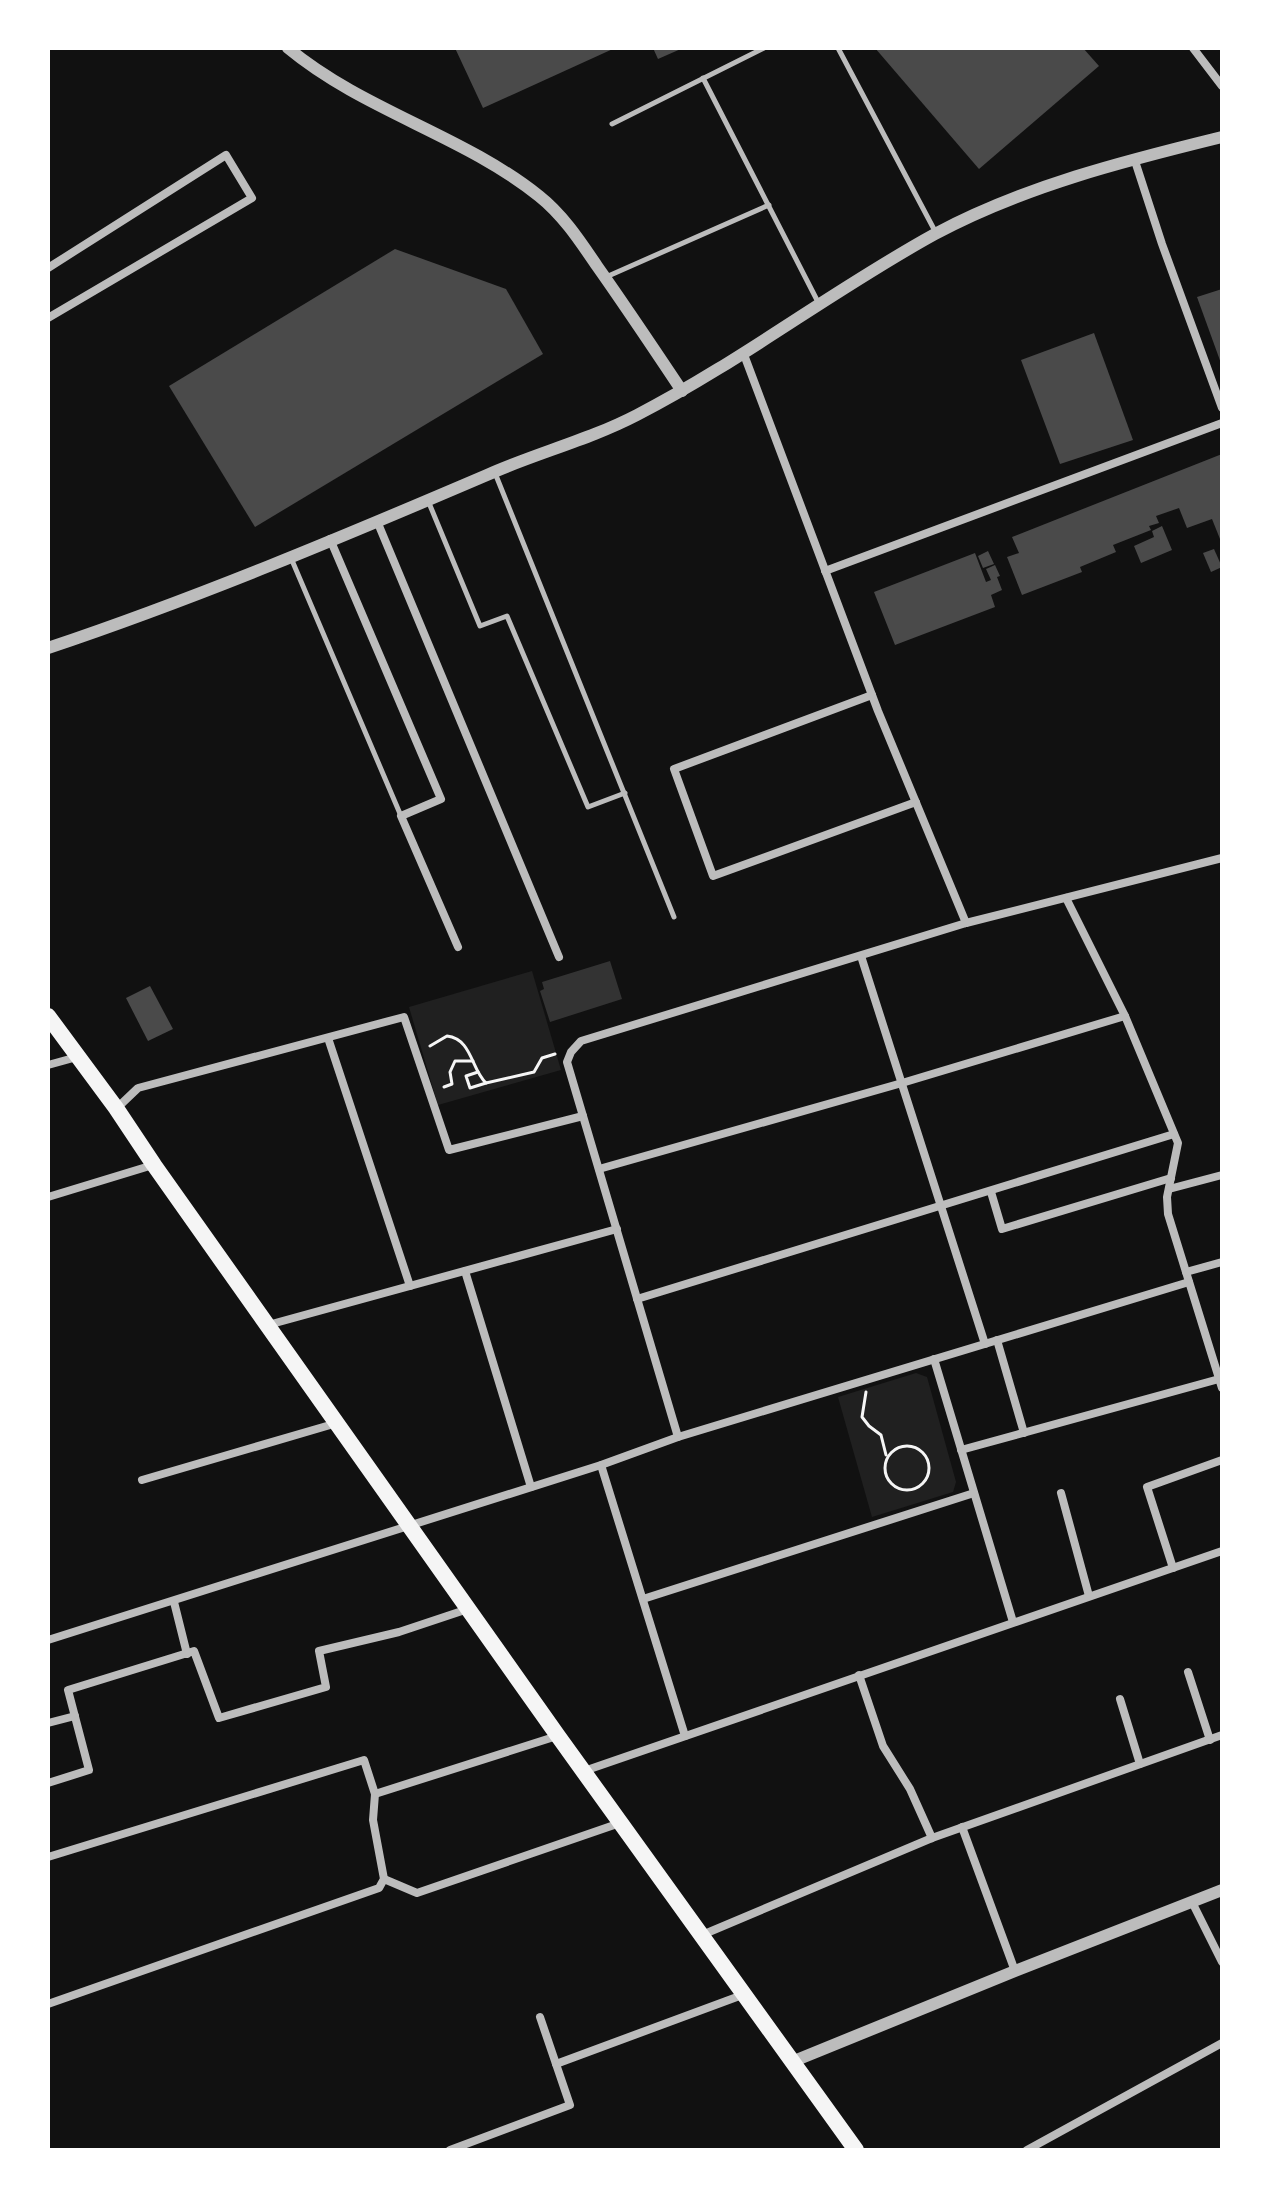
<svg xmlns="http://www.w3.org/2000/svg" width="1270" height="2198" viewBox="0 0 1270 2198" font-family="Arial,sans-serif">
<rect width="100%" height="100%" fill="#111"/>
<!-- green -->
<g fill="#202020">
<path d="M532,971l29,99 -123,35 -29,-98z"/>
<path d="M916,1373l11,4 29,105 -3,10 -81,25 -34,-120z"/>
</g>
<!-- water -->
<path fill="#333" d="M610,961l12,38 -72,23 -10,-31 4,-2 -2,-7z"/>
<!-- building -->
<g fill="#4a4a4a">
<path d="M455,48h160l-132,60z"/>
<path d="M653,48h30l-25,11z"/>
<path d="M875,48h208l16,18 -120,103z"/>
<path d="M395,249l111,40 37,65 -288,173 -86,-141z"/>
<path d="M1222,289v77l-25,-69z"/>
<path d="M1094,333l39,107 -73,24 -39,-104z"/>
<path d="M1222,454v90l-10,-25 -25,9 -8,-20 -23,8 3,7 -10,3 2,4 -38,15 3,7 -36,15 2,5 -60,23 -15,-38 12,-4 -7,-16z"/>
<path d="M1162,526l10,24 -31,13 -7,-17 20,-9 -2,-6z"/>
<path d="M1214,549l8,18 -11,5 -8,-19z"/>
<path d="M988,551l6,13 -11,4 -5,-12z"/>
<path d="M975,553l11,29 5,-2 -5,-11 9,-4 5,11 -3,1 5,13 -11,5 4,12 -100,38 -21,-53z"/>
<path d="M150,986l23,43 -25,12 -22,-43z"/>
</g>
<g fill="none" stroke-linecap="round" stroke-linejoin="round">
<!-- path -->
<g stroke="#f5f5f5" stroke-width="3">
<path d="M430,1046l17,-10c25,3 24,33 39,47l48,-11 8,-14 13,-4"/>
<path d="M478,1072l-12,4 4,12 16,-5"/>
<path d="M444,1087l8,-3 -2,-12 5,-11h18"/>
<path d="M866,1392l-4,25 7,9 12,9 5,20"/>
<circle cx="907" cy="1468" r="22"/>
</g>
<!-- service -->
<g stroke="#bcbcbc" stroke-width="5">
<path d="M838,48l98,185"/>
<path d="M703,78l116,226"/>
<path d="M612,124l152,-76"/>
<path d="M606,277l163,-72"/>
<path d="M495,473l179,444"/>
<path d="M429,503l51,123 27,-10 81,191 37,-14"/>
<path d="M291,558l110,258"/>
</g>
<!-- minor -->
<g stroke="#bcbcbc" stroke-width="8">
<path d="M1193,48l29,38"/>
<path d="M1134,158l28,86 60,164"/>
<path d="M48,268l178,-113 26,43 -204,120"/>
<path d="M743,352l135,359 88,212"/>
<path d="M377,521l182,436"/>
<path d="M330,539l111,260 -40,17 57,131"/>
<path d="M825,571l397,-148"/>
<path d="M872,695l-198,74 39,107 203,-74"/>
<path d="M1066,898l59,118 53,127 -11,54 1,17 54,174"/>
<path d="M861,956l124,388"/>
<path d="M328,1038l82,248"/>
<path d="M48,1065l29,-8"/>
<path d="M117,1108l21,-20 266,-71 45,133 134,-34"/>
<path d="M599,1169l303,-86 223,-67"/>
<path d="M1169,1189l53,-14"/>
<path d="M991,1192l11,37 169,-51"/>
<path d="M48,1197l105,-32"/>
<path d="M465,1271l66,216"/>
<path d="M1186,1272l36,-10"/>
<path d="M637,1299l537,-165"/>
<path d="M268,1325l349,-96"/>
<path d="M997,1340l27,93"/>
<path d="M934,1359l79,263"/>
<path d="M678,1437l-111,-375 4,-10 10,-11 385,-118 256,-65"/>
<path d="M961,1450l258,-71"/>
<path d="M601,1465l84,271"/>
<path d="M142,1480l195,-57"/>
<path d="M1061,1493l28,103"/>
<path d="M1173,1568l-26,-81 75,-27"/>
<path d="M643,1599l331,-106"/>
<path d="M174,1602l13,52"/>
<path d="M48,1640l553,-175 77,-28 511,-155"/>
<path d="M1188,1672l22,68"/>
<path d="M859,1675l24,71 27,43 22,49"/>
<path d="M1120,1699l20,65"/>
<path d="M48,1723l27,-7"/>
<path d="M584,1771l638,-220"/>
<path d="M48,1783l41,-13 -21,-80 126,-39 25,67 107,-31 -7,-36 80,-19 69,-23"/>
<path d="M962,1827l53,144"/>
<path d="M48,1857l316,-97 11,34"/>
<path d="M384,1879l33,14 203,-70"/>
<path d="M1192,1902l30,60"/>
<path d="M702,1935l230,-97 290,-103"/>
<path d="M48,2004l331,-116 5,-9 -11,-59 2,-26 182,-58"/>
<path d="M556,2064l189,-70"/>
<path d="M450,2150l120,-45 -30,-88"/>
<path d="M1027,2150l195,-107"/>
</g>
<!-- tertiary -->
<g stroke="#bcbcbc" stroke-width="12">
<path d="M288,48c76,63 175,87 251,148 24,19 41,45 58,70 29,41 57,83 85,125"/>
<path d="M48,648c149,-50 294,-111 439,-173 49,-22 102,-35 150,-60 103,-53 196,-125 298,-181 90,-48 189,-73 287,-97"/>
<path d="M794,2061l221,-90 207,-81"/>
</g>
<!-- trunk -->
<path stroke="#f5f5f5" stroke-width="16" d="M48,1016l68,92 38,57 404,571 298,414"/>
</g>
<!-- border -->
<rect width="1270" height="2198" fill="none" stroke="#ffffff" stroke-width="100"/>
</svg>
